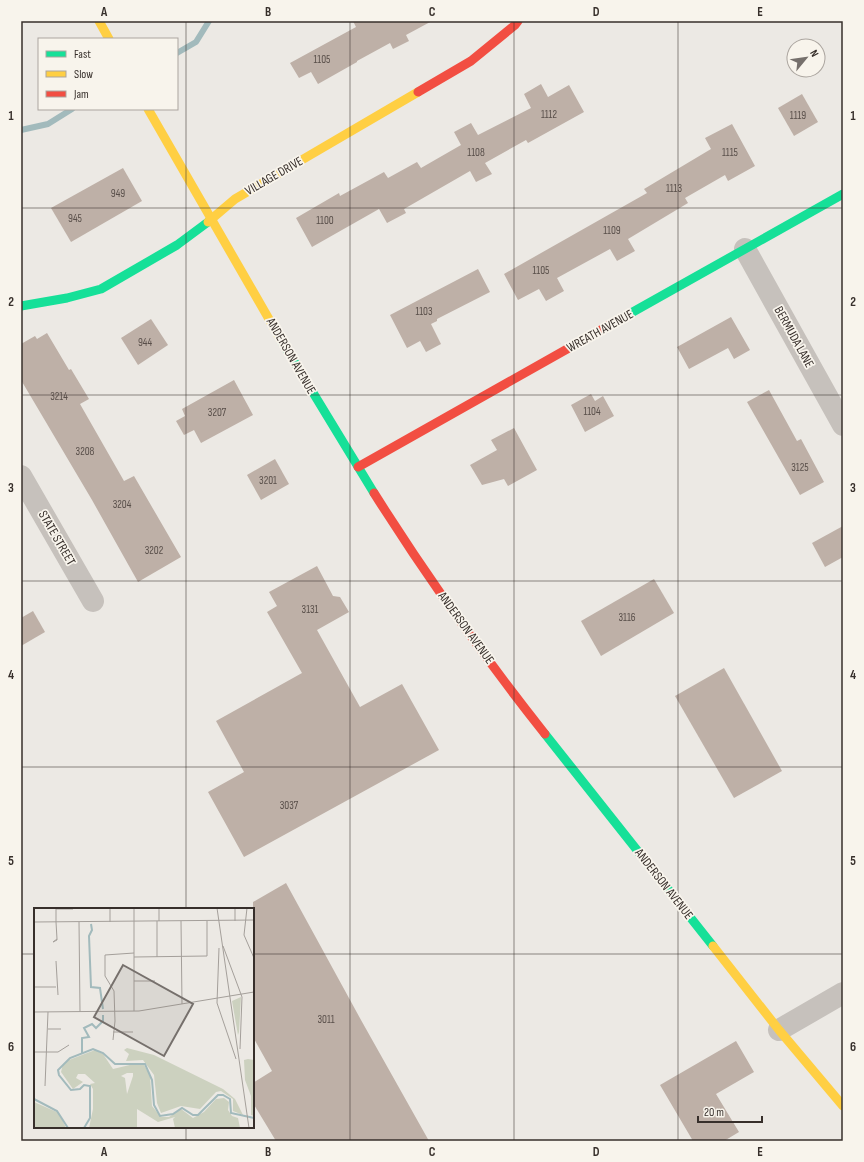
<svg xmlns="http://www.w3.org/2000/svg" width="864" height="1162" viewBox="0 0 864 1162" font-family="'Sofia Sans Condensed',sans-serif">
<rect width="100%" height="100%" fill="#ece9e4"/>
<g fill="none" stroke-linecap="round" stroke-linejoin="round">
<!-- stream -->
<g stroke="#a2babc" stroke-width="6">
<path d="M177,53l19,-11 13,-21"/>
<path d="M21,130l27,-6 24,-15"/>
</g>
</g>
<!-- building -->
<g fill="#beb0a7">
<path d="M353,21h79l-26,14 3,6 -16,8 -3,-6 -33,18v1l-39,22 -7,-12 -12,6 -9,-15 66,-36z"/>
<path d="M541,84l7,13 21,-12 15,27 -56,31 -2,-3 -41,23 7,11 -16,8 -6,-11 -66,38 2,4 -19,10 -8,-14 -67,38 -16,-29 43,-25 1,3 44,-24 4,6 29,-16 4,6 40,-23 -7,-13 17,-9 7,12 53,-27 -7,-14z"/>
<path d="M802,94l16,28 -24,14 -16,-28z"/>
<path d="M732,124l23,42 -27,15 -3,-6 -40,23 3,5 -60,36 7,12 -18,10 -7,-12 -53,29 7,13 -18,10 -7,-12 -21,11 -14,-26 143,-81 -3,-4 67,-40 -6,-11z"/>
<path d="M123,168l19,33 -71,41 -20,-34z"/>
<path d="M478,269l12,23 -53,27v2l-6,3 10,20 -15,8 -6,-11 -13,7 -17,-33z"/>
<path d="M731,317l19,33 -16,9 -6,-11 -39,21 -12,-22z"/>
<path d="M151,319l17,26 -30,20 -17,-27z"/>
<path d="M47,333l22,37 2,-1 18,30 -9,5 44,77 10,-5 47,81 -43,25 -46,-82 -71,-120v-36l14,-8 2,3z"/>
<path d="M234,380l19,35 -52,28 -7,-13 -10,5 -8,-14 9,-5 -3,-7z"/>
<path d="M769,390l28,51 4,-2 23,43 -24,13 -53,-93z"/>
<path d="M591,394l4,7 8,-5 11,20 -29,16 -14,-27z"/>
<path d="M514,428l23,42 -29,16 -4,-7 -22,6 -12,-20 27,-15 -6,-10z"/>
<path d="M275,459l14,25 -28,16 -14,-25z"/>
<path d="M843,526v31l-18,10 -13,-24z"/>
<path d="M317,566l16,30 7,1 9,15 -32,18 43,77 42,-23 37,66 -195,107 -36,-65 36,-20 -28,-51 86,-48 -35,-61 10,-6 -8,-14z"/>
<path d="M654,579l20,34 -73,43 -20,-35z"/>
<path d="M33,611l12,21 -24,14v-28z"/>
<path d="M724,668l58,103 -48,27 -59,-102z"/>
<path d="M286,883l75,137 68,121h-153l-23,-38v-20l19,-12 -19,-34v-135z"/>
<path d="M736,1041l18,31 -38,22 23,38 -15,9h-31l-33,-56z"/>
</g>
<g fill="none" stroke-linecap="round" stroke-linejoin="round">
<!-- street -->
<g stroke="#c6c1bc" stroke-width="22">
<path d="M745,249l98,176"/>
<path d="M21,476l72,125"/>
<path d="M779,1030l64,-37"/>
</g>
<!-- fast -->
<g stroke="#16e098" stroke-width="9">
<path d="M21,306l46,-8 34,-9 76,-44 31,-23"/>
<path d="M615,322l228,-128"/>
<path d="M281,340l93,153"/>
<path d="M545,734l168,212"/>
</g>
<!-- slow -->
<g stroke="#ffcf43" stroke-width="9">
<path d="M99,21l10,18"/>
<path d="M148,109l133,231"/>
<path d="M208,222l27,-23 183,-107"/>
<path d="M713,946l66,84 64,76"/>
</g>
<!-- jam -->
<g stroke="#f24e42" stroke-width="9">
<path d="M418,92l53,-31 44,-36 3,-4"/>
<path d="M358,467l257,-145"/>
<path d="M374,493c53,84 110,164 171,241"/>
</g>
</g>
<!-- grid -->
<path fill="none" stroke="#372f2b" stroke-width="1" stroke-opacity="0.55" d="M186,21v888M350,21v1120M514,21v1120M678,21v1120M21,208h822M21,395h822M21,581h822M21,767h822M21,954h14M253,954h590M186,1127v14"/>
<g text-anchor="middle" dominant-baseline="central" stroke-width="3.5" stroke-linejoin="round" paint-order="stroke">
<!-- number labels -->
<g font-size="11" fill="#594f4a">
<text x="322" y="59">1105</text>
<text x="549" y="114">1112</text>
<text x="798" y="115">1119</text>
<text x="476" y="152">1108</text>
<text x="730" y="152">1115</text>
<text x="674" y="188">1113</text>
<text x="118" y="193">949</text>
<text x="75" y="218">945</text>
<text x="325" y="220">1100</text>
<text x="612" y="230">1109</text>
<text x="541" y="270">1105</text>
<text x="424" y="311">1103</text>
<text x="145" y="342">944</text>
<text x="59" y="396">3214</text>
<text x="592" y="411">1104</text>
<text x="217" y="412">3207</text>
<text x="85" y="451">3208</text>
<text x="800" y="467">3125</text>
<text x="268" y="480">3201</text>
<text x="122" y="504">3204</text>
<text x="154" y="550">3202</text>
<text x="310" y="609">3131</text>
<text x="627" y="617">3116</text>
<text x="289" y="805">3037</text>
<text x="326" y="1019">3011</text>
</g>
<!-- street labels -->
<g font-size="13" fill="#372f2b" stroke="#f8f4ec">
<text transform="translate(274 176) rotate(-30)">VILLAGE DRIVE</text>
<text transform="translate(600 331) rotate(-29)">WREATH AVENUE</text>
<text transform="translate(794 337) rotate(61)">BERMUDA LANE</text>
<text transform="translate(291 356) rotate(60)">ANDERSON AVENUE</text>
<text transform="translate(57 538) rotate(60)">STATE STREET</text>
<text transform="translate(466 628) rotate(54)">ANDERSON AVENUE</text>
<text transform="translate(664 884) rotate(52)">ANDERSON AVENUE</text>
</g>
</g>
<!-- overview -->
<g transform="translate(34 908)">
<rect width="220" height="220" fill="#ece9e4"/>
<path d="M207,89l-2,35 -1,3 -6,-34zM93,140l27,7 69,34 12,10 8,16 -10,-4v-12l-12,-8 -5,1 -16,17 -19,-3 -20,7 -4,-10 -3,-28 -11,-15 -17,1 3,-7 -5,-4zM61,142l8,4 10,15 25,-6 6,2 6,10 2,31 9,11h8l12,-8 12,9 11,-6 12,-13 8,-1 5,4 -1,8 4,6 6,2 2,10h-65l-2,-9 2,-2 -17,5 -21,-13v19h-48l4,-19v-20l-3,-5 5,-1 -10,-9h-7l-2,4 7,4 -10,7 -12,-17 2,-8 6,-4zM93,165h6v3l-6,18 -2,-16 -4,-2zM214,151l6,1v56l-3,-1v-19l-6,-16 -1,-20zM0,194l25,11 7,15h-32z" fill="#ccd1bf" fill-rule="evenodd"/>
<path fill="none" stroke="#a2babc" stroke-width="2" d="M57,16l1,6 -3,6 2,51 9,1 3,21M48,145v-15l7,-1 -5,-9 8,-4 4,4 7,-7v-6M0,191l23,12 11,17M50,220l6,-10v-32l-6,-1 -4,4 -9,1 -12,-15 -1,-5 12,-12 23,-9 10,4 12,11h30l7,16 2,25 6,11 13,-2 9,-6 11,7h5l20,-20h5l7,4 1,14 23,5"/>
<path fill="none" stroke="#a49f9a" stroke-width="1" d="M22,0v14l1,17v1l-4,2 4,-3M76,0v14M100,0v103M125,0v13M183,0l32,220M213,0l-3,27 10,23M22,1h17M147,13l1,83M201,13v-13M0,14l220,-2M45,14l1,90M189,38l19,51 -2,52M185,40l-2,55 19,56M100,49l73,-1v-35M123,49v-36M22,53l2,34M100,73h21M0,79h22M0,104l105,-1 115,-19M14,121h13M79,124h20M79,132l2,-19 -1,-30 -9,-15v-21l29,-2M0,144h24l11,-7M11,178l3,-74"/>
<path fill="#76706c" fill-opacity="0.15" stroke="#76706c" stroke-width="2" d="M89,57l70,39 -29,52 -70,-39z"/>
<rect width="220" height="220" fill="none" stroke="#372f2b" stroke-width="2"/>
</g>
<!-- border -->
<rect width="864" height="1162" fill="none" stroke="#f8f4ec" stroke-width="44"/>
<!-- legend -->
<rect x="38" y="38" width="140" height="72" fill="#f8f4ec" stroke="#aba59f"/>
<rect x="46" y="51" width="20" height="6" fill="#16e098" stroke="#aba59f"/>
<text x="74" y="58" font-size="12" fill="#372f2b">Fast</text>
<rect x="46" y="71" width="20" height="6" fill="#ffcf43" stroke="#aba59f"/>
<text x="74" y="78" font-size="12" fill="#372f2b">Slow</text>
<rect x="46" y="91" width="20" height="6" fill="#f24e42" stroke="#aba59f"/>
<text x="74" y="98" font-size="12" fill="#372f2b">Jam</text>
<!-- north arrow -->
<g transform="translate(806 58) rotate(61)"><circle r="19" fill="#f8f4ec" stroke="#aba59f"/>
<path d="M0-3L7 15L0 10L-7 15Z" fill="#76706c"/>
<text y="-6" font-size="11" font-weight="bold" text-anchor="middle" fill="#372f2b">N</text>
</g>
<!-- scale -->
<path d="M698 1116v6h64v-6" fill="none" stroke="#372f2b" stroke-width="2"/>
<text x="704" y="1116" font-size="12" fill="#372f2b" stroke="#f8f4ec" stroke-width="3" paint-order="stroke">20 m</text>
<rect x="22" y="22" width="820" height="1118" fill="none" stroke="#372f2b" stroke-width="1.5"/>
<g font-size="13" text-anchor="middle" font-weight="bold" fill="#372f2b">
<text x="104" y="16">A</text>
<text x="268" y="16">B</text>
<text x="432" y="16">C</text>
<text x="596" y="16">D</text>
<text x="760" y="16">E</text>
<text x="11" y="120">1</text>
<text x="853" y="120">1</text>
<text x="11" y="306">2</text>
<text x="853" y="306">2</text>
<text x="11" y="492">3</text>
<text x="853" y="492">3</text>
<text x="11" y="679">4</text>
<text x="853" y="679">4</text>
<text x="11" y="865">5</text>
<text x="853" y="865">5</text>
<text x="11" y="1051">6</text>
<text x="853" y="1051">6</text>
<text x="104" y="1156">A</text>
<text x="268" y="1156">B</text>
<text x="432" y="1156">C</text>
<text x="596" y="1156">D</text>
<text x="760" y="1156">E</text>
</g>
</svg>
